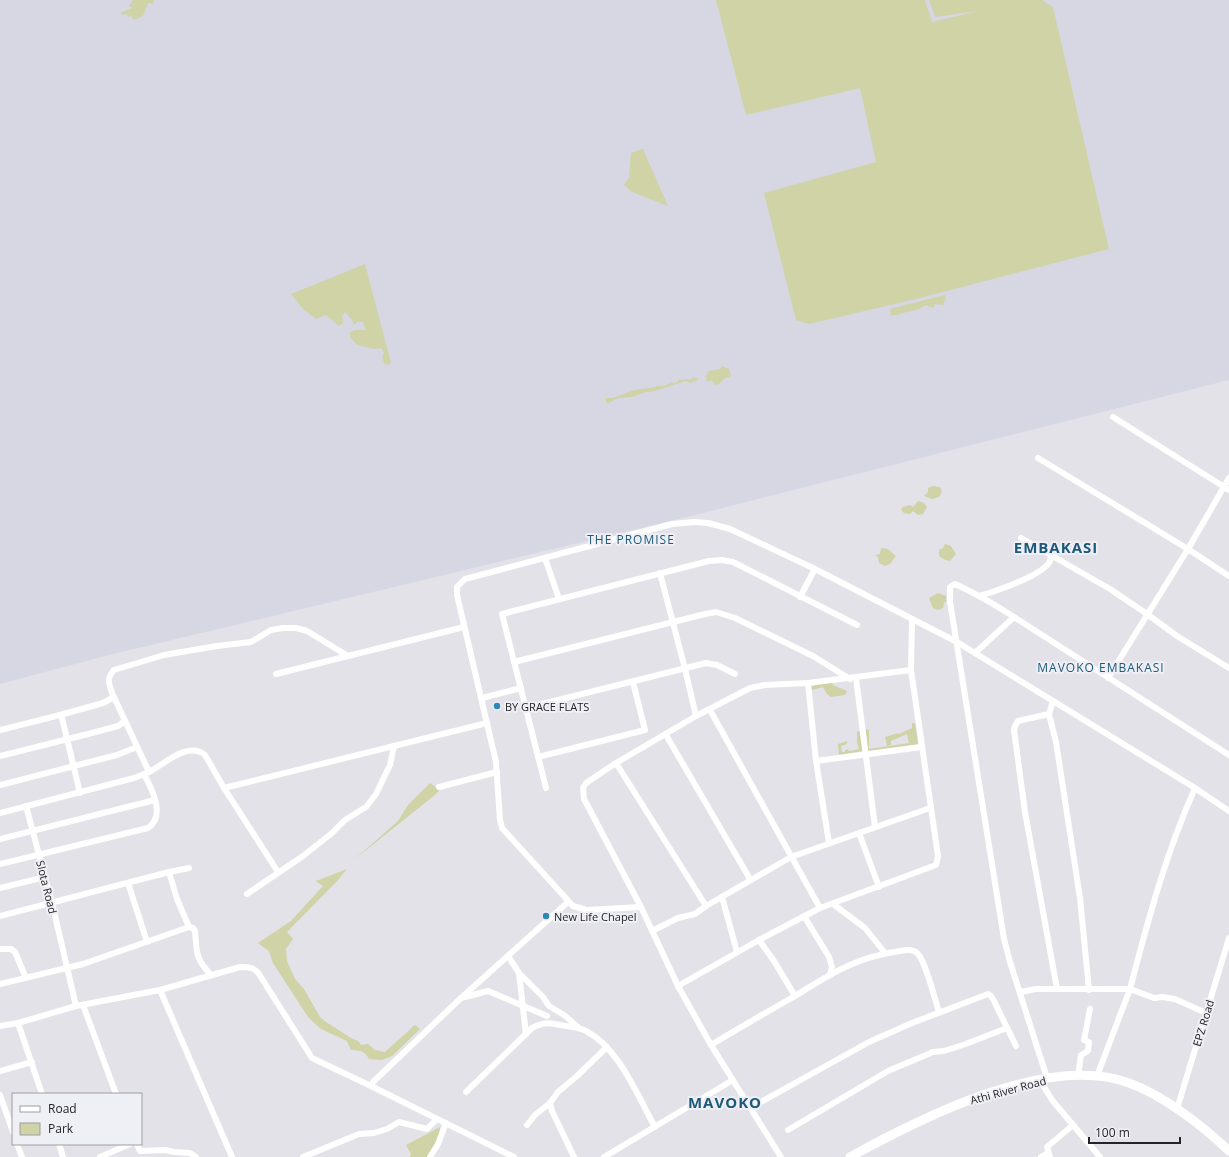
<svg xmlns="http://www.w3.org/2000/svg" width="1229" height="1157" viewBox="0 0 1229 1157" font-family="'Open Sans',sans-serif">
<rect width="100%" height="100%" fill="#e2e2e8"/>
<!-- built -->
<path fill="#d7d7e4" d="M0,0h1229v380l-542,137 -578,138 -109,29z"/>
<!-- green -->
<g fill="#cfd3a5">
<path d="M133,0h21l-1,4 -5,-1c-5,11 0,12 -14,17l-3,-4 -2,1 -3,-3 -3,1 -3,-2 13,-5 -4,-2z"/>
<path d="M716,0h209l7,22 47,-11 -44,6 -6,-17h115l-1,1 10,6 56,242 -193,50 -107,25 -13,-4 -32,-127 112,-31 -16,-74 -114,27z"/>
<path d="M642,149h1l25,57 -36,-14 -8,-7 5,-7 2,-25z"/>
<path d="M365,264l26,99 -3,2 -4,-2 -2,-6 2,-4 -3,-5 -6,1 -18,-4 -7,-8v-5l5,-2h11l-3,-8h-6l-3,3 -2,-5 -7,-8 -3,5 1,6 -4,3 -13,-11 -10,4 -13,-10 -12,-15z"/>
<path d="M945,295l1,3 -3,7 -8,-1 -2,4 -7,-3 -7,4 -28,7 -1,-7z"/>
<path d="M722,366l7,3 2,6 -1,2 -5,1 -6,6 -4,1 -3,-5 -5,2 -1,-6 3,-5 11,-2z"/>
<path d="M693,377l4,1 1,2 -8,3 -4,-2 -35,11h-5l-14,5 -13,1 -5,2 -5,3h-3v-5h7l21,-8 22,-3 1,-2 1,1h6l8,-4 2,1 4,-1v-2l14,-1z"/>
<path d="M933,486l7,1 2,5 -3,5 -7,2 -8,-3 4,-4v-4z"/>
<path d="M918,501l6,2 3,4 -4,7 -5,1 -5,-4 -3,3 -6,-1 -3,-3 2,-3 7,-2 3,2z"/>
<path d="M945,544l6,2 5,8 -6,7 -5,-1 -6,-4v-6l4,-2z"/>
<path d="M881,548l7,1 8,7 -6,8 -5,2 -6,-3 -1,-6 -3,-2 5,-1z"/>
<path d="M938,593l8,3v5l-2,2 -1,5 -5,2 -5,-2 -4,-10z"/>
<path d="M832,682l1,3 14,6 -2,4 -14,2 -4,-3 -4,-7 -11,3 -1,-3 8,-4z"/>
<path d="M912,723h3l3,21 -50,7 -3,-22 4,1v19l40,-6 -2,-9 -16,7v4l-4,1 -2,-9 13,-4 1,1 13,-6z"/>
<path d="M860,731l3,20 -24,4 -1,-11 9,-3v3l-6,2 1,6h3v-2l3,-1 1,2 10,-2 -2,-7v-10z"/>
<path d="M430,783l9,7 -3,4 -81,65 43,-38 10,-16z"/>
<path d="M347,869l-9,11 -51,52 6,7 -7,10 1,12 8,18 9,10 16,28 6,5 25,16 7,3 3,4 7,-1 7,6 10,2 30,-27 5,4 -28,27 -10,4 -13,-1c-4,-8 -10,-9 -18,-9l-4,-9 -26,-12 -13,-12 -35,-54 -4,-12 -11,-8 33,-22 32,-35 -7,-5z"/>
<path d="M440,1127l-2,17 -8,13h-20l1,-3 -5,-9z"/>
</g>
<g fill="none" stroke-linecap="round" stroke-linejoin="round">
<!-- street -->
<g stroke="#fff" stroke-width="6">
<path d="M1113,417l116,73"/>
<path d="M1038,458l150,91 41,27"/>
<path d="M1021,538l89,51 37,25 30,22 52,32"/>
<path d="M545,558l14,41"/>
<path d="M660,573l25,96 11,47"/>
<path d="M980,596c15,-5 63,-20 70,-35 1,-2 0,-4 1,-6"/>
<path d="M800,597l15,-28"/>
<path d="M1014,617c-20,-13 -39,-24 -59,-33l-5,3v15l54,337 6,23 37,116"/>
<path d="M975,653l39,-36 215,138"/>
<path d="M514,662l191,-48 11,-2 19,6 78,38 37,23"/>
<path d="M276,674l188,-47"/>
<path d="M856,678l19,149"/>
<path d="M1108,678l80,-129 41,-71"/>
<path d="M808,683l8,78"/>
<path d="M482,698l39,-10"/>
<path d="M1053,701l-4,13 7,28 24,156 9,92"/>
<path d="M526,708l180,-45 11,2 18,9"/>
<path d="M710,710l110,198"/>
<path d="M1049,714l-31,7 -3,5 -1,4 11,82 32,177"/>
<path d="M60,715l43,-12 11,-6"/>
<path d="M0,730l60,-15 2,3 18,75"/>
<path d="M666,735l84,144"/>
<path d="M0,756l92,-23 26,-7 7,-5"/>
<path d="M538,757l107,-27 -12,-48"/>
<path d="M616,763l90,143"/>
<path d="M149,772l-37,-79c-3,-10 -6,-14 2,-23l50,-15 53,-9 34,-4 20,-12 12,-2h13l11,3 41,25"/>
<path d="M0,785l117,-30 20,-8"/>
<path d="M439,787l58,-15"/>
<path d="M224,788l54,84"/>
<path d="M546,788l-44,-174 207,-53 13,-1 11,2 124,63"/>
<path d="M1195,788c-29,65 -47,132 -65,201l24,9 8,-1 13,2 31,14"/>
<path d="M26,806l26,97 24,103"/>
<path d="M0,813l134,-35c5,-2 10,-4 15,-6 16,-8 38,-31 56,-17l19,33 263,-65"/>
<path d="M859,833l20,54"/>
<path d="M0,839l155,-39"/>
<path d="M829,843l-13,-82 106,-14"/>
<path d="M0,864l148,-36c18,-12 4,-39 -4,-54"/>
<path d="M169,872l20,-4"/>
<path d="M128,883l19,59"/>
<path d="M0,888l45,-11"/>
<path d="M247,894l56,-38 29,-23 13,-13 21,-13 10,-13 14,-29 4,-19"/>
<path d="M722,897l15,55"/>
<path d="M833,904l32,24 20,25"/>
<path d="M641,907l-57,-108 -1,-11 3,-5 30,-20 80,-47 54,-28 15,-3 43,-2 103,-13"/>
<path d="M0,916l169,-44 8,27 12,28 4,1 2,3c2,22 0,27 16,44"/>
<path d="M804,916l25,41 3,10 -2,7"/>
<path d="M652,931l26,-13 17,-4 11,-8 85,-49 139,-49"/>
<path d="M759,940l15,21 21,35"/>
<path d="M0,949h11l4,3 11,26"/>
<path d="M508,956l11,17 7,61"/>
<path d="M519,973l24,24 6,9 15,9 15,13"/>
<path d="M0,984l83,-20 106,-37"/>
<path d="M678,986l81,-46 61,-32 116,-43 2,-9 -27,-186 1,-51"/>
<path d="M160,990l72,167"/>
<path d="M1020,992l16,-3h94l-33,87"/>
<path d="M461,998l27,-7 59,25"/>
<path d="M83,1005l33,89"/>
<path d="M18,1023l24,71"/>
<path d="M0,1026l18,-3 58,-17 84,-16 80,-23c8,0 14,0 19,7l53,84 59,28"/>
<path d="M711,1045c28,-17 56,-33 84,-49 36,-22 61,-39 105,-45 5,-1 13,-2 17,2 8,6 18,47 22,59"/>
<path d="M0,1071l32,-9"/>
<path d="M1078,1076l3,-21 7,-4 1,-9 -5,-2 6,-31"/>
<path d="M1039,1079l13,21 48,57"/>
<path d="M466,1092l66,-64c13,-7 19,-5 33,-2 7,1 14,1 21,5 33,17 51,64 69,96"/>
<path d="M0,1095l13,37"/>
<path d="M750,1108l119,-66 43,-19 76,-29 2,1 3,4 23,47"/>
<path d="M1177,1109l52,-171"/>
<path d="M527,1125l8,-10 15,-12"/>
<path d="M788,1130l100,-59 45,-19 11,-1 19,-6 44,-17"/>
<path d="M17,1144l5,13"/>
<path d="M59,1144l4,13"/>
<path d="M137,1144l3,7 25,-1 9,2 16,1 6,4"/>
<path d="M100,1157l30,-13"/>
<path d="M303,1157l56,-23 15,-1 13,-4 12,-7 28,7 10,-10"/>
<path d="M430,1157l8,-13 8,-21"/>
<path d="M514,1157l-143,-71 2,-4 88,-84 107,-96"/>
<path d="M574,1157l-22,-46 -2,-8 8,-11 19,-16 30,-29"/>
<path d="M604,1157l129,-77"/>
<path d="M781,1157l-70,-112 -33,-59 -37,-79 -54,3 -14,-4 -71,-78 -2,-8 -4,-58 -39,-167v-8l8,-8 207,-55 23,-2 13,1 22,6 85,40 142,73 238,146 34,23"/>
<path d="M1041,1157l7,-4"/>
<path d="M1050,1157l-3,-10 26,-22"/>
</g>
<!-- secondary -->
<path stroke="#fff" stroke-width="9" d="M850,1157c71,-39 197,-104 279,-74 34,12 74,43 100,68"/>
</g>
<!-- markers -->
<g fill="#3088b7" stroke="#efeff6" stroke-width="1.5">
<circle cx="497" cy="706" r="4"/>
<circle cx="546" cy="916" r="4"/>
</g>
<g text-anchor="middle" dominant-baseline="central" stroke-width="4" stroke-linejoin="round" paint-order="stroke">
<!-- poi labels -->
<g font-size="11" fill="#242426" stroke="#efeff6" text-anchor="start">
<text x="505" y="706">BY GRACE FLATS</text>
<text x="554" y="916">New Life Chapel</text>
</g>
<!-- street labels -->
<g font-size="11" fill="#242426" stroke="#efeff6">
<text transform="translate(47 887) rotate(76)">Slota Road</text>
<text transform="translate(1203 1023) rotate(-73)">EPZ Road</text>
<text transform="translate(1008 1090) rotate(-15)">Athi River Road</text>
</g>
<!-- neighbourhood labels -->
<g font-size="12" letter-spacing="1" fill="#1d5979" stroke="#efeff6">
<text x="631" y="539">THE PROMISE</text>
<text x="1101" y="667">MAVOKO EMBAKASI</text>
</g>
<!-- district labels -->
<g font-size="15" font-weight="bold" letter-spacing="1" fill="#1d5979" stroke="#efeff6">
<text x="1056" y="547">EMBAKASI</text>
<text x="725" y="1102">MAVOKO</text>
</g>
</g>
<!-- legend -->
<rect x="12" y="1093" width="130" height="52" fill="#efeff6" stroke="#9e9ea3"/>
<rect x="20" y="1106" width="20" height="6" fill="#ffffff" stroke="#9e9ea3"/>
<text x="48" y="1113" font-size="12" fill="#242426">Road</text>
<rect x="20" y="1123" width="20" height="12" fill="#cfd3a5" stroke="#9e9ea3"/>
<text x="48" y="1133" font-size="12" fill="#242426">Park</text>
<!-- scale -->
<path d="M1089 1137v6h91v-6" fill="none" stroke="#242426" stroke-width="2"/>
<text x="1095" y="1137" font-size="12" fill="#242426" stroke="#efeff6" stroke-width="3" paint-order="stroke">100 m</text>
</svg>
